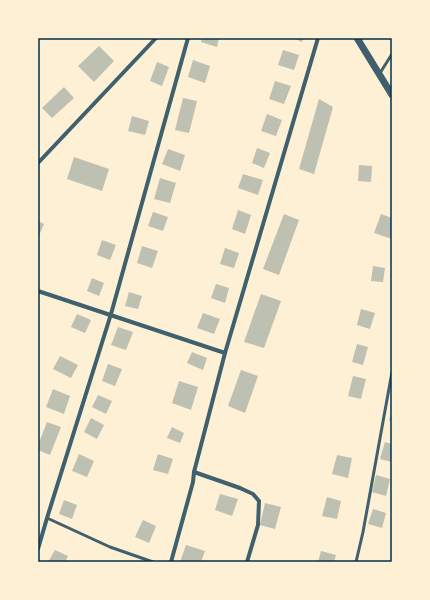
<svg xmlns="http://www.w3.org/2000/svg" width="430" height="600" viewBox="0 0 430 600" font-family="'Fira Sans',sans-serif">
<rect width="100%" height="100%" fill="#fdf0d5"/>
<!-- building -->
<g fill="#bec0b2">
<path d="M202,38h17l-2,9 -16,-5z"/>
<path d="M293,38h10l-1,4z"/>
<path d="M99,46l15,15 -20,21 -16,-16z"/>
<path d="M283,50l16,5 -5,15 -16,-5z"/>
<path d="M193,60l17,6 -5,17 -17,-6z"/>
<path d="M157,62l12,5 -7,19 -12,-5z"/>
<path d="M275,81l16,5 -7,18 -15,-5z"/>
<path d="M64,87l10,11 -22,20 -10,-10z"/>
<path d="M183,98l14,3 -8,32 -14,-3z"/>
<path d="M319,99l14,8 -19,67 -15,-5z"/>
<path d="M267,114l15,6 -6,16 -15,-5z"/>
<path d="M132,116l17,5 -4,14 -17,-4z"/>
<path d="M257,148l13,5 -6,15 -12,-5z"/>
<path d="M168,149l17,6 -5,16 -18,-7z"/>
<path d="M74,157l35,12 -7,22 -35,-12z"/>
<path d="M359,165l13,1 -1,16 -13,-1z"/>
<path d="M243,174l20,6 -5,15 -20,-7z"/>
<path d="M160,178l16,5 -6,20 -16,-4z"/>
<path d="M238,210l13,5 -6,19 -13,-5z"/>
<path d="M153,212l15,5 -5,14 -15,-5z"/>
<path d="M284,214l15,6 -20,55 -16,-6z"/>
<path d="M381,214l11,4v21l-18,-6z"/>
<path d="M38,221l6,3 -6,14z"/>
<path d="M102,240l14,5 -6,15 -13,-5z"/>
<path d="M142,246l16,5 -6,17 -15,-5z"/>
<path d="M225,248l14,5 -5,15 -14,-4z"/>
<path d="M373,266l12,2 -2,14 -12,-1z"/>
<path d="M92,278l12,5 -5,13 -12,-5z"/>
<path d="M216,284l13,4 -4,15 -14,-5z"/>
<path d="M129,292l13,4 -4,13 -13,-3z"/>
<path d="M261,294l20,7 -17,47 -20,-6z"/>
<path d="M361,309l14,4 -5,16 -13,-4z"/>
<path d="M203,313l17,6 -6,15 -17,-6z"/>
<path d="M77,314l14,6 -6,13 -14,-6z"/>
<path d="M118,327l15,5 -7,18 -15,-5z"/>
<path d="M357,344l11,3 -5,18 -11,-3z"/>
<path d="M192,352l15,6 -4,12 -16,-7z"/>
<path d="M60,356l18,9 -7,13 -18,-9z"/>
<path d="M108,364l14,5 -7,17 -13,-5z"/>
<path d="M241,370l17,6 -13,37 -17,-7z"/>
<path d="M353,376l13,3 -5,20 -13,-3z"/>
<path d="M179,381l19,6 -7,23 -19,-7z"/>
<path d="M53,389l17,7 -6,18 -18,-7z"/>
<path d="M98,395l14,6 -6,13 -14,-7z"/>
<path d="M391,412h1v9h-3z"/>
<path d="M91,418l13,7 -7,14 -13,-7z"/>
<path d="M47,422l14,5 -11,28 -12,-5v-5z"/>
<path d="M172,427l12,6 -4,10 -13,-5z"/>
<path d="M385,442l7,2v18l-12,-3z"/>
<path d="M79,454l15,7 -7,16 -15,-6z"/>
<path d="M158,454l15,5 -5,15 -15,-4z"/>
<path d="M337,455l15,3 -4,20 -16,-4z"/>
<path d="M376,475l14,4 -4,17 -14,-4z"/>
<path d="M220,494l18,5 -6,17 -17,-6z"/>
<path d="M327,497l14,4 -4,18 -15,-3z"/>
<path d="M64,500l13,5 -5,14 -13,-5z"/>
<path d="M265,503l16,4 -6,22 -15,-4z"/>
<path d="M373,509l13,4 -4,15 -14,-4z"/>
<path d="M143,520l13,6 -7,17 -14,-6z"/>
<path d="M186,545l19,6 -4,11h-21z"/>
<path d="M55,550l13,6 -3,6h-17z"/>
<path d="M321,551l15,4 -2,7h-16z"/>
</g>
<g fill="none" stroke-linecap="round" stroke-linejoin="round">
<!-- service -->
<g stroke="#3f606c" stroke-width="3">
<path d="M380,73l12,-19"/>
<path d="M47,518l63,29 43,15"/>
<path d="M356,562l7,-30 29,-160"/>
</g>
<!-- minor -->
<g stroke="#3f606c" stroke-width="4">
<path d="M38,163l118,-125"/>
<path d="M38,291l187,62"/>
<path d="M194,472l46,16 13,6 6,7 -1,24 -11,37"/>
<path d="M38,549l9,-31 64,-204 77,-276"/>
<path d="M171,562l22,-80 1,-10 31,-119 93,-315"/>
</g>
<!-- tertiary -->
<path stroke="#3f606c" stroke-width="7" d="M357,38l35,57"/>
</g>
<!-- border -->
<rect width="430" height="600" fill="none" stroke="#fdf0d5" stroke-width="78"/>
<rect x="39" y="39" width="352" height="522" fill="none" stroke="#003049" stroke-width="1.5"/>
</svg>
